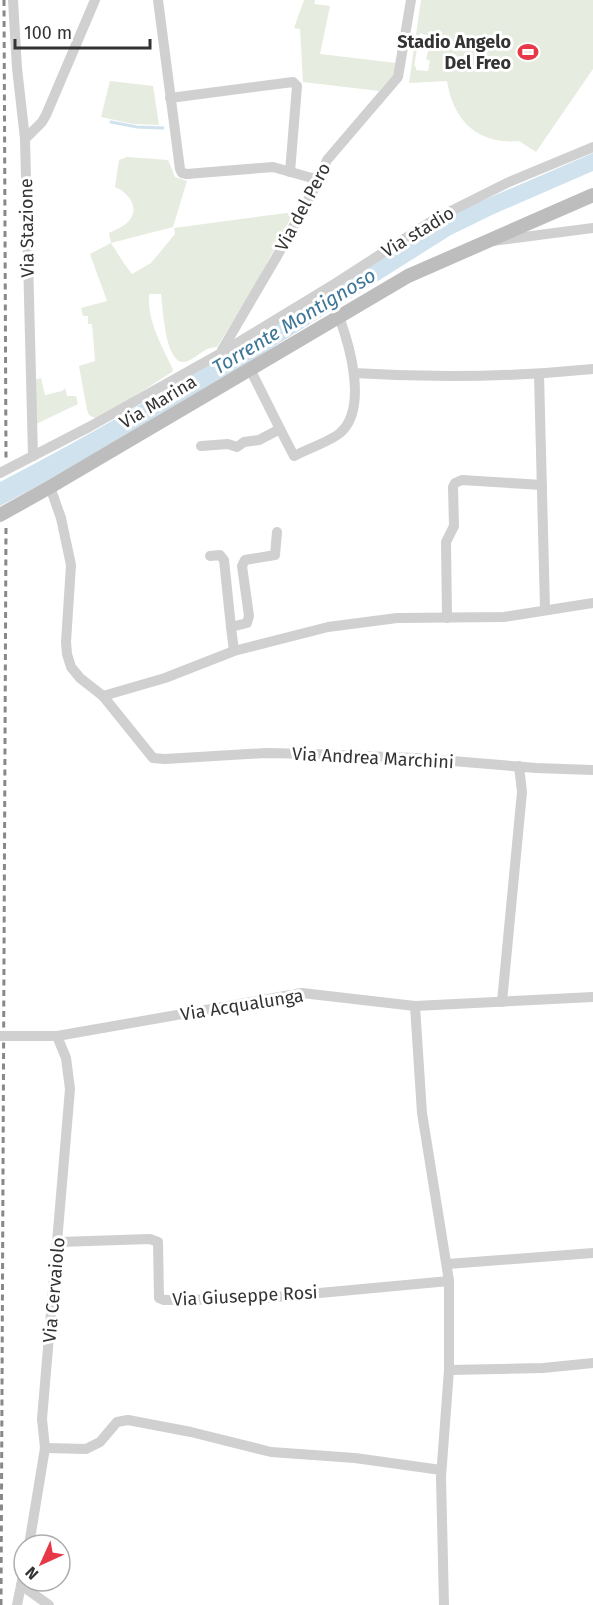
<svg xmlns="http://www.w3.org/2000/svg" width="593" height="1605" viewBox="0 0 593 1605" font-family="'Fira Sans',sans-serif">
<rect width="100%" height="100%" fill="#fff"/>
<!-- green -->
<g fill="#e6ecdf" fill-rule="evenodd">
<path d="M304,0h11l-1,4 16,2 -10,48 76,9 -2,11 -15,17 -76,-9 -3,-53 -6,-1z"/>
<path d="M421,0h172v69l-57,83 -17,-11c-41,4 -66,-21 -72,-60l-38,2zM420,33l14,5 -2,10h-3l-3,11 4,2 -2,10 -12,-1v-3l-2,-1z"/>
<path d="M110,81l43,5 6,39 -26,-1 -32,-7z"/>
<path d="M127,157l41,3 7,17 12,4 -14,46 -62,16 12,19 9,12 19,-11 24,-29 -1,-6 120,-16 -39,74 -38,61c-12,0 -18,9 -29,14 -23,10 -25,-54 -27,-67h-12c-2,27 13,52 24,75l-1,3 -62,40 -15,6 -6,-3 -2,-5 -8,-44 16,-5 -3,-37h-4v-8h-5l-2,-8 26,-7 -17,-47 21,-11 -2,-10c6,-3 13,-6 18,-10 14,-13 3,-30 -12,-36l4,-27z"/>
<path d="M41,378l4,17 17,-4 3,-3 2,8h9l2,8 -42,20 -2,-44z"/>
</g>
<!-- water -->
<path fill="#cfe2ee" d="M593,153v18l-99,43 -43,21 -192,121 -214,126 -45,24v-24c154,-80 300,-174 448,-265l22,-11z"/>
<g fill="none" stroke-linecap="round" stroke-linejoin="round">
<!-- stream -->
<path stroke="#cfe2ee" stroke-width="3" d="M111,122l26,5 26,1"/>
<!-- minor -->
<g stroke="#d0d0d0" stroke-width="10">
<path d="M13,0l4,68 8,71 8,317"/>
<path d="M158,0l22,169 2,4 5,1 86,-7 46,13"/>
<path d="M170,98l123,-16 4,4 -7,86"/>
<path d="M25,139l17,-17 4,-7 49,-115"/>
<path d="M492,241l101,-13"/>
<path d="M222,350l54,-92 43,-78 8,-20 71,-83 13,-77"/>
<path d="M250,369l30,60"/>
<path d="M354,373c80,5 159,4 239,-4"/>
<path d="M539,374l6,235"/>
<path d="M201,446l27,-2 9,3 7,-5 15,-2 21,-11 14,27c13,-7 35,-14 46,-23 28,-24 10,-87 -1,-116"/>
<path d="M0,473l89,-46 132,-74 115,-70 99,-64 74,-37 84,-35"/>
<path d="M50,487l11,31 10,47 -5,77 1,12 4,13 9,11 23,18 50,62 12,1 101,-6 46,1 104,4 120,10 57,2"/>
<path d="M210,556l10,-1 4,5 7,67"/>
<path d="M447,618l-1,-76 8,-16 -1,-39 2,-4 7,-3 80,5"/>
<path d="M234,651l-3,-24 16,-4 2,-7 -7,-50 3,-6 30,-5 2,-23"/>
<path d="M103,696l62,-18 69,-27 94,-24 69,-9 107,-1 89,-14"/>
<path d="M502,1002l20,-210 -3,-26"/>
<path d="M415,1006l7,107 27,168v89l-8,107 3,128"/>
<path d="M29,1036h28l245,-43 113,13 178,-9"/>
<path d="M59,1242l91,-3 8,3 1,56 5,2 91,-1 194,-18"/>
<path d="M448,1264l145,-11"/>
<path d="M449,1370l94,-2 50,-5"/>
<path d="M45,1448l41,1 14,-7 17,-20 11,-2 63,12 80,20 84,6 86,12"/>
<path d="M29,1545l16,-97 -3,-29 28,-330 -4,-31 -9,-22"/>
<path d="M21,1585l28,20"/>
<path d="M17,1605l7,-34"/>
</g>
<!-- secondary -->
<path stroke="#bdbdbd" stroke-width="14" d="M0,515l50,-28 358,-211 185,-81"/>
<!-- rail -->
<g stroke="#888" stroke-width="3" stroke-dasharray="6 4.5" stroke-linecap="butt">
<path d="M4,0l2,459"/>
<path d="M1,1605l5,-1078"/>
</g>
<!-- minor-bridge -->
<path stroke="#d0d0d0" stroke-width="10" d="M0,1036h29"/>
</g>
<!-- icons -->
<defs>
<g id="stadium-bare" transform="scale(1.62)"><path d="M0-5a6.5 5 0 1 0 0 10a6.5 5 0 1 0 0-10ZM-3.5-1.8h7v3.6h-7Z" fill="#e73847" stroke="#fff" stroke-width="2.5" paint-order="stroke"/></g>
</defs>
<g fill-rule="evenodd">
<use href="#stadium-bare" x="528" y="52"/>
</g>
<g text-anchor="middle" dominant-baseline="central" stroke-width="6" stroke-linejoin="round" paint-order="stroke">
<!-- poi labels -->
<g font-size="18" font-weight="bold" fill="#333" stroke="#fff" text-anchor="end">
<text x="511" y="42">Stadio Angelo<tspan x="511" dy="21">Del Freo</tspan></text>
</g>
<!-- street labels -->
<g font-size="18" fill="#333" stroke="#fff">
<text transform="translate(303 207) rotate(-62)">Via del Pero</text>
<text transform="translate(27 228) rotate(-91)">Via Stazione</text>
<text transform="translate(418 232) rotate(-31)">Via stadio</text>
<text transform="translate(158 402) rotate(-31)">Via Marina</text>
<text transform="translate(373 758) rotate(3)">Via Andrea Marchini</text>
<text transform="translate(242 1005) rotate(-9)">Via Acqualunga</text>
<text transform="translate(54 1290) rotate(-85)">Via Cervaiolo</text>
<text transform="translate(245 1296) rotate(-3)">Via Giuseppe Rosi</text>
</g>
<!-- water labels -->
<g font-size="20" font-style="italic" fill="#3e7698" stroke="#fff">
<text transform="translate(294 321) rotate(-31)">Torrente Montignoso</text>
</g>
</g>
<!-- north arrow -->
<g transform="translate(42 1563) rotate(225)"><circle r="28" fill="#ffffff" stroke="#adadad" stroke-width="1.5"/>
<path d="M0-4.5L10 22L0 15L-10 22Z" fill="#e73847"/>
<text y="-9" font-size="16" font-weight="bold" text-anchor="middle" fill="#333333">N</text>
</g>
<!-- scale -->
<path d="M15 39v9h135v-9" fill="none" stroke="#333333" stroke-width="3"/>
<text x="24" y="39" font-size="18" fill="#333333" stroke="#ffffff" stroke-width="4.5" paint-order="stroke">100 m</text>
</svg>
